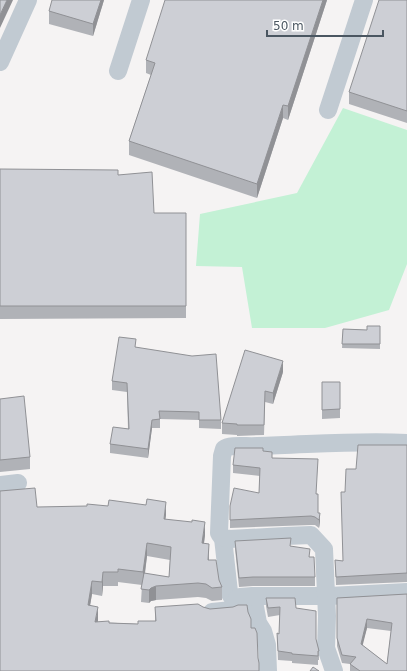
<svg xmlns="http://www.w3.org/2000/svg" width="407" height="671" viewBox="0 0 407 671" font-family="'DejaVu Sans',sans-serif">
<rect width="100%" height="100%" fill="#f5f3f3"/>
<!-- green -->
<path fill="#c3f1d5" d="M343,108l64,22v134l-18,46 -64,18h-73l-10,-61 -46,-1 4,-52 97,-21z"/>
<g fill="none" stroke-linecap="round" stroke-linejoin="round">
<!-- minor -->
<g stroke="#c1cad2" stroke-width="18">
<path d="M0,62l28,-62"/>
<path d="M118,71l23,-71"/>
<path d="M328,110l36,-110"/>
<path d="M0,485l18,-2"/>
<path d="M223,538l6,54 6,10"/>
<path d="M253,596l5,27 5,8 4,14 1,26"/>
<path d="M212,612l20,-2 2,-1 1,-7 2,-3 3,-2 13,-1h76l78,-4"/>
<path d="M334,671l-8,-23 1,-32 -3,-67 -13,-14 -26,1 -55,3c-5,-1 -9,-1 -11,-6l3,-77 2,-7c6,-5 24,-2 33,-3 50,-1 100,-6 150,-3"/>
</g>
</g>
<!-- wall -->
<g fill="#b0b2b7" fill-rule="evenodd">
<path d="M104,0l-11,36 -44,-12v-13z"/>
<path d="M327,0l-39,120 -5,-2 -26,80 -128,-43v-14l22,-66 -5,-2v-13z"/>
<path d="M407,0v123l-58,-19v-12z"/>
<path d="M0,169l118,6 36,38h32v105l-186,1z"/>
<path d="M380,326v23l-38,-1 1,-19 24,1z"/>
<path d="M136,347l85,73v9l-22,-1v-8l-39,-1v9h-8l-4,30 -38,-5v-9l18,-15 -1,-37 -15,-2v-9z"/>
<path d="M283,372l-10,32 -8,-2 -1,33 -27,1v-1l-15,-1v-11z"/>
<path d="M322,382h18v36l-18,1z"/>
<path d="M0,399l30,58v12l-30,3z"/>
<path d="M407,445v137l-71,3 -1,-25 8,1 2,-69 11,-23z"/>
<path d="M263,451l9,7 45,36 1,19 2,8 -1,7 -4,-3h-4l-81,3v-8l29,-27 1,-17 -27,-3v-8z"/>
<path d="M37,507l129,8 -1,4 40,16 -1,8 5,17 13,27v13l-10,1 -6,-3 -8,-1 -42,3 -5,1 -2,2 -8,-1 1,-17 -24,-3v4h-15l-1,10 -10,-2 -2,11 8,15v2l40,2 17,-3v-14h48l48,21 7,30 1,13h-259zM147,556l23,4 -1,17 -24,-3z"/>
<path d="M235,541l56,5 19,11 5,20v9h-62l-14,1 -4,-38z"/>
<path d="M407,594v77h-57v-7l-8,-1 -5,-17v-48zM367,628l24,3 -4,33 -25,-19z"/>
<path d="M266,598l30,10 20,32 3,11v9h-1v5l-26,-2v-2l-14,-1 -1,-27 2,1 1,-19 -12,2 -2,-11z"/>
</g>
<!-- shaded-wall -->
<g fill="#909195">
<path d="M7,0h6l-13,28v-13z"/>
<path d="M101,0h3l-11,36v-12z"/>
<path d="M323,0h4l-39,120v-14z"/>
<path d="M283,105v13l-26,80v-14z"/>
<path d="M283,361v11l-10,32v-11z"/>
<path d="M152,420v8l-4,30v-9z"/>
<path d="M166,502v13l-2,17v-13z"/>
<path d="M320,513v8l-1,7v-8z"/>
<path d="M205,522v13l-3,22v-14z"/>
<path d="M147,543v13l-4,30v-14z"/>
<path d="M209,544v13l-1,16v-13z"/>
<path d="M103,572v14l-1,10v-14z"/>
<path d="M92,581v13l-4,24v-13z"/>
<path d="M156,586v14l-5,1 -2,2v-13l2,-2z"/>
<path d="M98,607v13l-3,16v-14z"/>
<path d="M367,619v9l-6,24v-8z"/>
</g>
<!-- building -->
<g fill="#cdcfd5" stroke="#909195" fill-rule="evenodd">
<path d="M0,0h7l-7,15z"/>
<path d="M52,0h49l-8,24 -44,-13z"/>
<path d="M165,0h158l-35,106 -5,-1 -26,79 -128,-43 26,-78 -9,-3z"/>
<path d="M379,0h28v111l-58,-19z"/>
<path d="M0,169l118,1v5l34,-3 2,41h32v93h-186z"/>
<path d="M367,326h13v18h-38l1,-15 24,1z"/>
<path d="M119,337l17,2 -1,8 57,9 24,-2 5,66h-22v-8l-40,-1 1,8 -8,1 -4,29 -38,-5 3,-17 16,2 -2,-46 -15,-2z"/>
<path d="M245,350l38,11 -10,32 -8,-2 -1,34h-27v-1l-15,-1z"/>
<path d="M322,382h18v27l-18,1z"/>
<path d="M24,396l6,61 -30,3v-61z"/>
<path d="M358,445h49v128l-71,4 -1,-17 8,1 -2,-69h4l1,-23h10z"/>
<path d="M235,448h28v3l9,1v6l46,1 -2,35h2v19h2l-1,7 -4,-3 -4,-1 -81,4v-14l4,-18 25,5 1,-25 -27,-3z"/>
<path d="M35,488l2,19 50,-1v-2l21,2 1,-6 37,5 1,-6 19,3 -2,17 28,3v-2l13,2 -3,21 7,1 -1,16h8l3,20 3,7 -10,1 -6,-4 -8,-1 -42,3 -5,2 -2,2 -8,-1 3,-16 25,4 2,-30 -24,-4 -4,29 -25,-3v3h-15l-1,10 -10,-1 -4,24 10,2 -3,15 14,-1v2l29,1v-3h18l-1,-14 43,-3 5,3 7,2 23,-2 5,-2h9l1,7 3,7v9h4l2,5 1,25 1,5v8h-259v-180z"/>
<path d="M291,538l-1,8 20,3 -1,8h5l1,20h-62l-14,1 -4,-37z"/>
<path d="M407,594v77h-47l-10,-7 6,-7 -14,-2 -5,-17v-40zM367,619l25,4 -5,41 -26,-20z"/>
<path d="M266,598h29l1,10 20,3v28l3,12h-1v5l-26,-2v-1l-14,-2 -1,-18 2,1 1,-27 -12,1z"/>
<path d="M313,667l6,4h-9z"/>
</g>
<!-- scale -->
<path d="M267 30v6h116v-6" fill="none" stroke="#4a5661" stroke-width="2"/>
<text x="273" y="30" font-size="12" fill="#4a5661" stroke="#ffffff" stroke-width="3" paint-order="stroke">50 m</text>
</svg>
